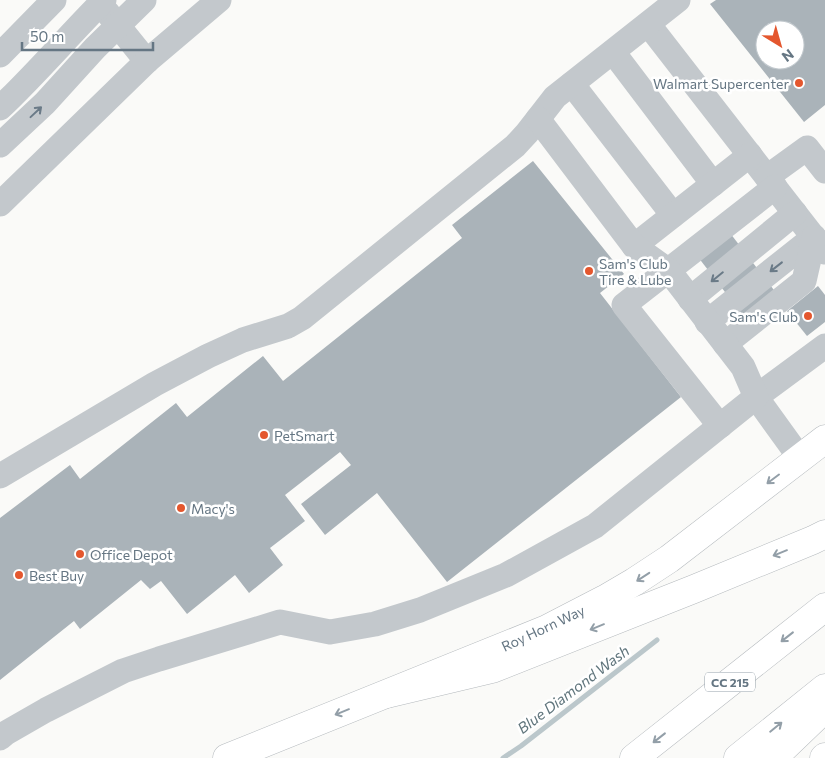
<svg xmlns="http://www.w3.org/2000/svg" width="825" height="758" viewBox="0 0 825 758" font-family="Commissioner,sans-serif">
<rect width="100%" height="100%" fill="#fafaf8"/>
<g fill="none" stroke-linecap="round" stroke-linejoin="round">
<!-- stream -->
<path stroke="#bbc7cb" stroke-width="5" d="M503,758l18,-12 136,-106"/>
</g>
<!-- building -->
<g fill="#aab3b9" fill-rule="evenodd">
<path d="M716,0h109v105l-21,17 -94,-118zM765,30h30v30h-30z"/>
<path d="M533,161l91,113 -24,19 81,104 -234,185 -70,-89 -52,42 -24,-31 50,-39 -11,-13 -55,43 20,26 -35,27 13,17 -34,28 -14,-18 -48,39 -26,-33 -11,8 -9,-9 -61,49 -6,-8 -74,59v-162l70,-53 10,14 96,-76 11,14 76,-61 20,25 179,-143 -10,-13z"/>
<path d="M730,233l47,61 -32,24 -47,-61z"/>
<path d="M818,286l7,9v27l-18,14 -20,-25z"/>
</g>
<g fill="none" stroke-linecap="round" stroke-linejoin="round">
<!-- major casing -->
<g stroke="#b5babe" stroke-width="29">
<g id="major">
<path d="M227,758l320,-129 58,-30 29,-17 35,-23 156,-120"/>
<path d="M824,758l1,-1"/>
</g>
</g>
<!-- highway casing -->
<g stroke="#b4b9bd" stroke-width="29">
<g id="highway">
<path d="M387,694l105,-25 202,-80 119,-49 12,-6"/>
<path d="M634,758l191,-151"/>
<path d="M738,758l87,-70"/>
<path d="M773,758l49,-47"/>
</g>
</g>
<!-- minor -->
<g stroke="#c3c8cc" stroke-width="25">
<path d="M107,12l33,41 7,8"/>
<path d="M648,24l177,228"/>
<path d="M613,52l100,132"/>
<path d="M0,55l54,-55"/>
<path d="M572,84l101,131"/>
<path d="M0,108c37,-35 69,-73 104,-108"/>
<path d="M0,145l45,-42 50,-55 49,-48"/>
<path d="M767,177l40,-29 18,23"/>
<path d="M0,204l147,-143 72,-61"/>
<path d="M634,246l116,-91"/>
<path d="M690,299l105,-86"/>
<path d="M707,322l107,-85"/>
<path d="M725,344l79,-63 10,-44"/>
<path d="M720,426l-96,-121 151,-118"/>
<path d="M800,458l-44,-61 69,-51"/>
<path d="M0,476l155,-92 53,-28 35,-16 45,-14 14,-8 213,-172 12,-13 28,-36 123,-97"/>
<path d="M0,738l6,-5 40,-23 77,-39 36,-12 121,-37 50,10 45,-8 45,-14 86,-35 89,-49 161,-129 -13,-30 -74,-96 -35,-25 -96,-127"/>
</g>
<!-- major -->
<use href="#major" stroke="#fff" stroke-width="28"/>
<!-- highway -->
<use href="#highway" stroke="#fff" stroke-width="28"/>
</g>
<!-- one-way arrows -->
<defs><path id="oneway-shaft" d="M-6 0H5M1.5-3L5.5 0L1.5 3" fill="none" stroke-width="1.6" stroke-linecap="round" stroke-linejoin="round" transform="scale(1.25)"/></defs>
<g stroke="#6a7a87">
<use href="#oneway-shaft" transform="translate(36 112) rotate(-43)"/>
<use href="#oneway-shaft" transform="translate(776 267) rotate(142)"/>
<use href="#oneway-shaft" transform="translate(717 277) rotate(141)"/>
</g>
<g stroke="#939fa8">
<use href="#oneway-shaft" transform="translate(773 479) rotate(143)"/>
<use href="#oneway-shaft" transform="translate(780 553) rotate(158)"/>
<use href="#oneway-shaft" transform="translate(643 577) rotate(147)"/>
<use href="#oneway-shaft" transform="translate(597 627) rotate(158)"/>
<use href="#oneway-shaft" transform="translate(787 637) rotate(142)"/>
<use href="#oneway-shaft" transform="translate(342 712) rotate(158)"/>
<use href="#oneway-shaft" transform="translate(776 727) rotate(-39)"/>
<use href="#oneway-shaft" transform="translate(659 738) rotate(142)"/>
</g>
<!-- markers -->
<g fill="#e4572e" stroke="#fff" stroke-width="2">
<circle cx="799" cy="83" r="5"/>
<circle cx="589" cy="271" r="5"/>
<circle cx="808" cy="316" r="5"/>
<circle cx="264" cy="435" r="5"/>
<circle cx="181" cy="508" r="5"/>
<circle cx="80" cy="554" r="5"/>
<circle cx="19" cy="575" r="5"/>
</g>
<g text-anchor="middle" dominant-baseline="central" stroke-width="5" stroke-linejoin="round" paint-order="stroke">
<!-- shield labels -->
<rect fill="#fff" stroke="#939fa8" stroke-width="1" x="705" y="672.5" width="50" height="19" rx="4"/>
<g font-size="12" font-weight="bold" fill="#657683">
<text x="730" y="682">CC 215</text>
</g>
<!-- poi labels -->
<g font-size="14" fill="#657683" stroke="#fff" text-anchor="start">
<text x="789" y="83" text-anchor="end">Walmart Supercenter</text>
<text x="599" y="263">Sam's Club<tspan x="599" dy="16">Tire &amp; Lube</tspan></text>
<text x="798" y="316" text-anchor="end">Sam's Club</text>
<text x="274" y="435">PetSmart</text>
<text x="191" y="508">Macy's</text>
<text x="90" y="554">Office Depot</text>
<text x="29" y="575">Best Buy</text>
</g>
<!-- street labels -->
<g font-size="14" fill="#657683" stroke="#fff">
<text transform="translate(543 628) rotate(-25)">Roy Horn Way</text>
</g>
<!-- water labels -->
<g font-size="15" font-style="italic" fill="#60757c" stroke="#fff">
<text transform="translate(573 689) rotate(-37)">Blue Diamond Wash</text>
</g>
</g>
<!-- north arrow -->
<g transform="translate(780 45) rotate(143)"><circle r="24" fill="#ffffff" stroke="#c1c8cd"/>
<path d="M0-4L9 19L0 12L-9 19Z" fill="#e4572e"/>
<text y="-8" font-size="14" font-weight="bold" text-anchor="middle" fill="#657683">N</text>
</g>
<!-- scale -->
<path d="M22 42v8h131v-8" fill="none" stroke="#657683" stroke-width="2.5"/>
<text x="30" y="42" font-size="15" fill="#657683" stroke="#ffffff" stroke-width="4" paint-order="stroke">50 m</text>
</svg>
